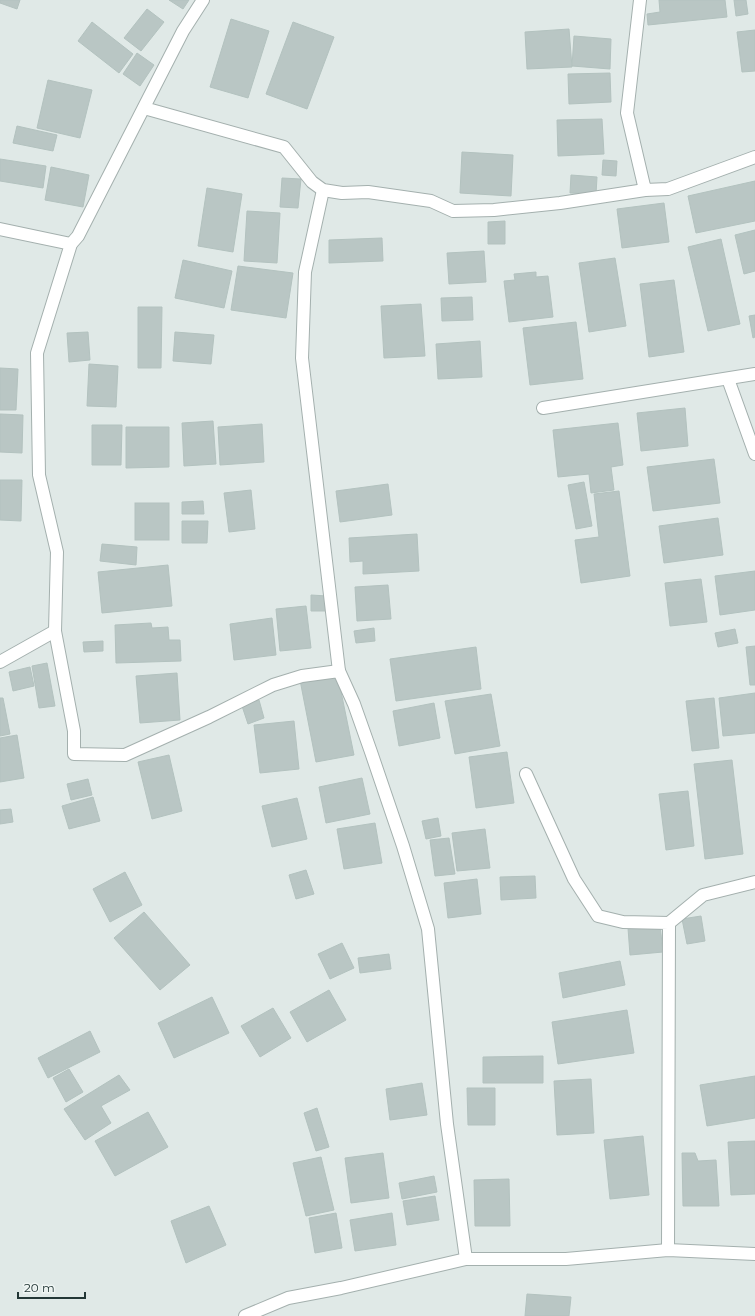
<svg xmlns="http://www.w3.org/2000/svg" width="755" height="1316" viewBox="0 0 755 1316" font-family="Montserrat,sans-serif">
<rect width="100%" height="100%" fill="#e0e9e7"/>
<!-- building -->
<g fill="#b9c6c4" stroke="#b3c2bf">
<path d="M0,0h20l-3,9 -17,-6z"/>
<path d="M169,0h20l-6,9z"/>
<path d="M659,0h66l2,17 -79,8 -1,-11 13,-2z"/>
<path d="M734,0h12l2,14 -12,2z"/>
<path d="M147,9l17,13 -23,29 -17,-13z"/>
<path d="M231,19l38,12 -21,67 -38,-11z"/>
<path d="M92,22l41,32 -14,19 -41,-32z"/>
<path d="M293,22l41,15 -27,72 -41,-15z"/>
<path d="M569,29l3,38 -45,2 -2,-37z"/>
<path d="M755,30v41l-13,1 -5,-40z"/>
<path d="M574,36l37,3 -1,30 -38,-3z"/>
<path d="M137,53l17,12 -14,21 -17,-12z"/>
<path d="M610,73l1,29 -42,2 -1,-30z"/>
<path d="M48,80l44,10 -12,48 -43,-10z"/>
<path d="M602,119l2,35 -46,2 -1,-36z"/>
<path d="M17,126l40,9 -4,16 -40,-8z"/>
<path d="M462,152l51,3 -2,41 -51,-3z"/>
<path d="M0,159l46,7 -3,22 -43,-7z"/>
<path d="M603,160l14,1 -1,15 -14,-1z"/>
<path d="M51,167l38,8 -6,32 -38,-7z"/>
<path d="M571,175l26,2 -1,17 -26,-1z"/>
<path d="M282,178l19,1 -3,29 -18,-1z"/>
<path d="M755,181v40l-59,12 -8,-37z"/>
<path d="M207,188l35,6 -9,58 -35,-6z"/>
<path d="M664,203l5,39 -47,6 -5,-39z"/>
<path d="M247,211l33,2 -3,50 -33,-2z"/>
<path d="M505,221v23h-17v-22z"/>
<path d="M755,230v41l-11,3 -9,-39z"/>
<path d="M382,238l1,23 -54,2v-23z"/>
<path d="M721,239l19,85 -32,7 -20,-84z"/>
<path d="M484,251l2,31 -37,2 -2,-31z"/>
<path d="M615,258l11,68 -37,6 -10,-69z"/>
<path d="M183,260l49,11 -8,37 -49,-10z"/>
<path d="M238,266l55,7 -7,45 -55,-8z"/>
<path d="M536,272v5l12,-1 5,41 -44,5 -5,-41 11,-1 -1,-6z"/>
<path d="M674,280l10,72 -35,5 -9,-73z"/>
<path d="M472,297l1,23 -31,1 -1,-23z"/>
<path d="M421,304l4,52 -41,2 -3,-52z"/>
<path d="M138,307h24l-1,61h-23z"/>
<path d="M755,315v22l-2,1 -4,-22z"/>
<path d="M576,322l7,57 -53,6 -7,-57z"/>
<path d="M88,332l2,28 -21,2 -2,-29z"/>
<path d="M175,332l39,3 -3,29 -38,-3z"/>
<path d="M480,341l2,36 -44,2 -2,-35z"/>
<path d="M89,364l29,2 -2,41 -29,-1z"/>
<path d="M0,368l18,1 -2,41h-16z"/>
<path d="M685,408l3,38 -47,5 -4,-38z"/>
<path d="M0,414l23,1 -1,38 -22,-1z"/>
<path d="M213,421l3,43 -32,2 -2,-43z"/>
<path d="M618,423l5,42 -12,2 3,23 -23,3 -2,-19 -31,3 -5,-47z"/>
<path d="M262,424l2,38 -44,3 -2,-38z"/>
<path d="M92,425h30l-1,40h-29z"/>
<path d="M126,427h43v40l-43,1z"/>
<path d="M714,459l6,44 -67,8 -6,-44z"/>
<path d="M0,480h22l-1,41 -21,-1z"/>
<path d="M584,482l8,44 -16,3 -8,-44z"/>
<path d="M388,484l4,31 -52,7 -4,-31z"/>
<path d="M251,490l4,39 -26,3 -5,-39z"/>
<path d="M619,491l11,85 -49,7 -6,-43 24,-3 -5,-43z"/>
<path d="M203,501l1,13h-22v-12z"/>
<rect x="135" y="503" width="34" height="37"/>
<path d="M718,518l5,37 -59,8 -5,-37z"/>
<path d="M182,521h26l-1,22h-25z"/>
<path d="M417,534l2,37 -56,3v-13l-13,1 -1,-24z"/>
<path d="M102,544l35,3 -1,18 -36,-4z"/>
<path d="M168,565l4,41 -70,7 -4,-41z"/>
<path d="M755,571v39l-35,5 -5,-39z"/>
<path d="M701,579l6,43 -37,4 -5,-43z"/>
<path d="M388,585l3,34 -34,2 -2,-34z"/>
<path d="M311,595l16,1 -1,15h-15z"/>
<path d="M306,606l5,42 -31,3 -4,-42z"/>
<path d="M272,618l4,37 -42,5 -4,-36z"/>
<path d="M151,623l1,5 16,-1 1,13h11l1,21 -65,2 -1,-38z"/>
<path d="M374,628l1,13 -19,2 -2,-12z"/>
<path d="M735,629l3,14 -20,4 -3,-14z"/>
<path d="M103,641v10l-19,1 -1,-10z"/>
<path d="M755,646v39h-5l-4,-38z"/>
<path d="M476,647l5,42 -85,12 -6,-42z"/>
<path d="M47,663l8,43 -16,2 -7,-42z"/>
<path d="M30,667l4,19 -21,5 -4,-19z"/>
<path d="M337,672l17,83 -38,7 -16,-82z"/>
<path d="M177,673l3,47 -40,3 -4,-47z"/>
<path d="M755,693v40l-32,3 -4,-38z"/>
<path d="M491,694l9,52 -45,8 -10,-53z"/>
<path d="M0,698h3l7,36 -10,2z"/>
<path d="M714,698l5,50 -27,3 -6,-50z"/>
<path d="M259,700l5,18 -16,6 -6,-18z"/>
<path d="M434,703l6,35 -41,8 -6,-35z"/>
<path d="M294,721l5,48 -39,4 -6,-48z"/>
<path d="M17,735l7,43 -24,4v-44z"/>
<path d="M507,752l7,51 -38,5 -7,-51z"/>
<path d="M169,755l13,56 -30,8 -14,-57z"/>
<path d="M732,760l11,94 -38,5 -11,-95z"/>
<path d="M362,778l8,36 -44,9 -7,-36z"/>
<path d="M88,779l4,16 -21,5 -4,-16z"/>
<path d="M688,791l6,55 -28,4 -7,-56z"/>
<path d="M93,797l7,24 -31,8 -7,-23z"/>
<path d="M297,798l10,41 -35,8 -10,-41z"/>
<path d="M11,809l2,13 -13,2v-14z"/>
<path d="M438,818l3,18 -15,3 -4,-18z"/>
<path d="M375,823l7,40 -38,6 -7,-40z"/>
<path d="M485,829l5,39 -33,3 -5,-38z"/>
<path d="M449,838l6,36 -20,2 -5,-36z"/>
<path d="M306,870l8,24 -18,5 -7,-24z"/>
<path d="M125,872l17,33 -32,17 -17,-33z"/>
<path d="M535,876l1,22 -35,2 -1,-23z"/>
<path d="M477,879l4,35 -33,4 -4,-35z"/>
<path d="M144,912l46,53 -30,25 -46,-52z"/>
<path d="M701,916l4,25 -18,3 -5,-25z"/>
<path d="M660,925l3,27 -33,3 -2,-27z"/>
<path d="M342,943l12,25 -24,11 -12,-25z"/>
<path d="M389,954l2,15 -31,4 -2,-15z"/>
<path d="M620,961l5,24 -62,13 -4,-25z"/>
<path d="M329,990l17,30 -39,22 -17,-30z"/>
<path d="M212,997l17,36 -55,25 -16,-35z"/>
<path d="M273,1008l18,30 -31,19 -19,-31z"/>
<path d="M627,1010l7,43 -76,11 -6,-42z"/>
<path d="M90,1031l10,21 -52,26 -10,-20z"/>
<path d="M543,1056v27h-60v-26z"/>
<path d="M69,1069l14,23 -17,10 -13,-24z"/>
<path d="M119,1075l11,15 -29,16 10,17 -26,17 -21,-31z"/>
<path d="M755,1076v42l-48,8 -7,-41z"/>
<path d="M591,1079l3,54 -37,2 -3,-54z"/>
<path d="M422,1083l5,32 -37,5 -4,-31z"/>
<path d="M467,1088h28v37h-27z"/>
<path d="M317,1108l12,39 -13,4 -12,-38z"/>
<path d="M148,1112l20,35 -53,29 -20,-35z"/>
<path d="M643,1136l6,59 -39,4 -6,-59z"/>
<path d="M755,1141v53l-24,1 -3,-53z"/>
<path d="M383,1153l6,45 -38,5 -6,-45z"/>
<path d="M682,1153h13l3,8 18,-1 3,46h-36z"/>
<path d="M321,1157l13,53 -28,6 -13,-53z"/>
<path d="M434,1176l3,16 -35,7 -3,-16z"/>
<path d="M509,1179l1,47h-35l-1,-46z"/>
<path d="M435,1196l4,24 -32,5 -4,-24z"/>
<path d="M209,1206l17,39 -40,18 -15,-42z"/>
<path d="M336,1213l6,35 -27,5 -6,-35z"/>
<path d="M392,1213l4,32 -41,6 -5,-31z"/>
<path d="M527,1294l44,3 -2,19h-44z"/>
</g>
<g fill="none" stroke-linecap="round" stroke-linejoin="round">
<!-- street casing -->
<g stroke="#a4b0ae" stroke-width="14">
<g id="street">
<path d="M203,0l-20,31 -105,205 -7,8 -34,109 2,122 18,77 -2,79 19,100v23l51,1 84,-38 64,-32 29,-9 37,-5 15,33 17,48 32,94 25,83 19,195 19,135"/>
<path d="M640,0l-13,113 18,77 23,-1 87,-32"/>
<path d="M144,108l140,39 28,35 11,8 19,3 26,-1 63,9 22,10 41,-1 66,-7 85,-13"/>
<path d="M323,190l-18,82 -3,86 37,313"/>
<path d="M0,229l71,15"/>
<path d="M728,379l27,75"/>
<path d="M543,408l212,-34"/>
<path d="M0,662l55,-31"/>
<path d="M526,774l48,105 24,37 25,6 46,1 -1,327"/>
<path d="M669,923l34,-28 52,-13"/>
<path d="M245,1316l43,-18 53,-10 125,-29h100l102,-9 87,4"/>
</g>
</g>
<!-- street -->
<use href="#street" stroke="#fff" stroke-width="12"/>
</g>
<!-- scale -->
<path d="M18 1292v6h67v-6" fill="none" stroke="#233736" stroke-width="2"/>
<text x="24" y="1292" font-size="12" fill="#233736" stroke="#f0f6f4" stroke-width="3" paint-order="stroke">20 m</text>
</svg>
